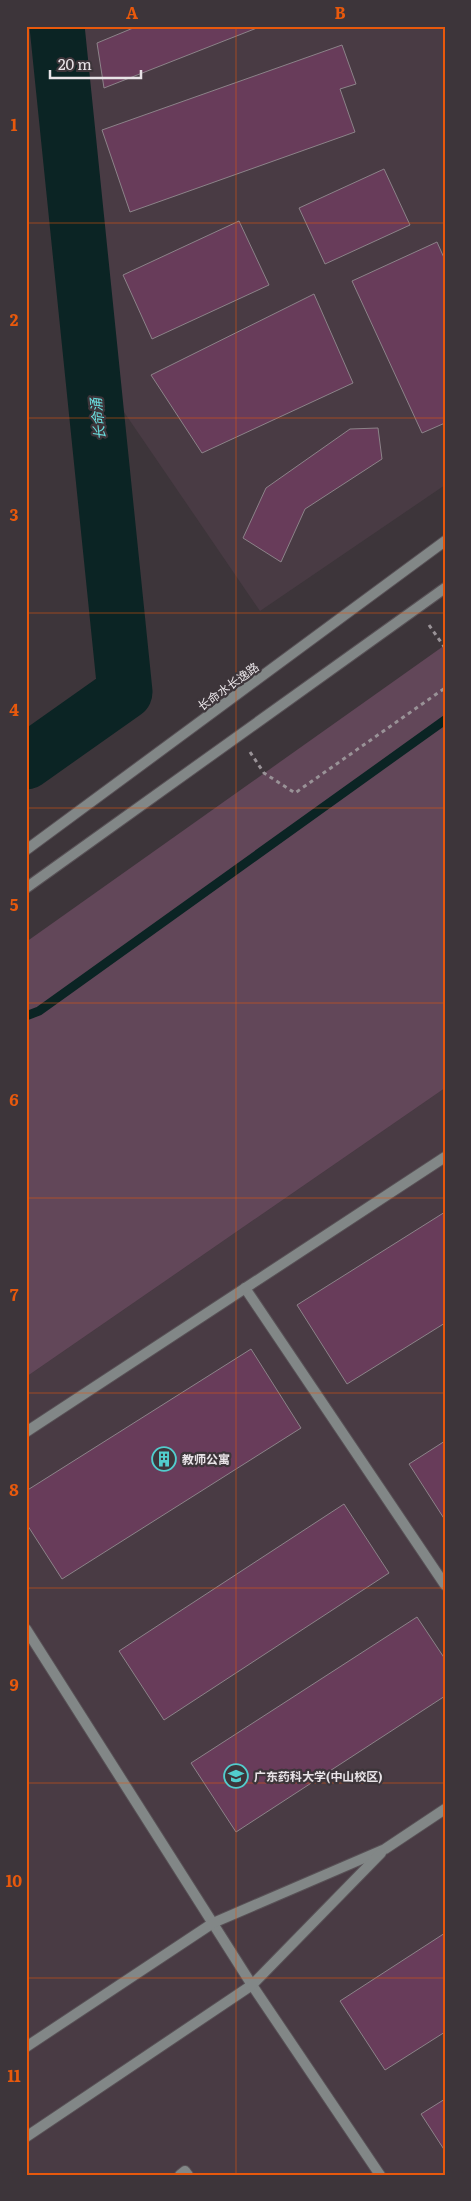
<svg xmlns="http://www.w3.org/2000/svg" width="471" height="2201" viewBox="0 0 471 2201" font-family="Literata,'Noto Sans SC',serif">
<rect width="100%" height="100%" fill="#3d353a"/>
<!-- built -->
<g fill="#493b44">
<path d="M73,26h372v459l-185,126 -162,-237z"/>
<path d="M445,1088v1087h-419v-798z"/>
</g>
<!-- green -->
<path fill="#624759" d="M445,645v443l-419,289v-435z"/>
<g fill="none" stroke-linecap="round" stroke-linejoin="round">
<!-- stream -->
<path stroke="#0b2424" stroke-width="9" d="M26,1016l13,-5 406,-291"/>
<!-- river -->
<path stroke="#0b2424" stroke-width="55" d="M26,762l99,-70 -68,-666"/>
</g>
<!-- building -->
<g fill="#683c5a" stroke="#8c8389">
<path d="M138,26h124l-158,62 -7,-45z"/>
<path d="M342,45l14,39 -16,5 15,43 -225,80 -28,-82z"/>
<path d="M384,169l26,56 -85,39 -26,-56z"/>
<path d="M239,221l30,64 -117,54 -29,-64z"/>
<path d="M437,242l8,18v163l-23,10 -70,-152z"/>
<path d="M314,294l39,89 -151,70 -51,-78z"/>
<path d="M378,428l4,31 -77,50 -24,53 -38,-24 23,-50 84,-59z"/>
<path d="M445,1212v111l-98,61 -50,-79z"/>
<path d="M251,1349l50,79 -239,151 -36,-56v-32z"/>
<path d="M445,1441v79l-36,-56z"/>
<path d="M344,1504l45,69 -225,147 -45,-69z"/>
<path d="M417,1617l28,42v37l-209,136 -45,-69z"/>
<path d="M445,1933v99l-60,38 -45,-69z"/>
<path d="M445,2099v52l-24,-37z"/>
</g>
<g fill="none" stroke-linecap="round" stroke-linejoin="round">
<!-- minor casing -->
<g stroke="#585156" stroke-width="12">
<g id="minor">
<path d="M245,1288l200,297"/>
<path d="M26,1432l419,-275"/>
<path d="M26,1629l226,356 128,190"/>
<path d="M26,2047l187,-124 172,-74 60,-40"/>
<path d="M26,2137l226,-152 129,-132"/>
<path d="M180,2175l5,-4 3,4"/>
</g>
</g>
<!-- tertiary casing -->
<g stroke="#585156" stroke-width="12">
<g id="tertiary">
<path d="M26,850l419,-309"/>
<path d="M26,888l419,-300"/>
</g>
</g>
<!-- path -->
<g stroke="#999297" stroke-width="3" stroke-dasharray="4 4" stroke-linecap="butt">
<path d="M429,625l16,23"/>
<path d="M250,752l14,21 31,20 150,-105"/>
</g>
<!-- minor -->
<use href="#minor" stroke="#828787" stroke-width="10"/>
<!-- tertiary -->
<use href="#tertiary" stroke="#828787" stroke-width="10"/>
</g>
<!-- grid -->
<path fill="none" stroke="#e8590c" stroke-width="1" stroke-opacity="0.55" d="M236,26v2149M26,223h419M26,418h419M26,613h419M26,808h419M26,1003h419M26,1198h419M26,1393h419M26,1588h419M26,1783h419M26,1978h419"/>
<!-- icons -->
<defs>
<g id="building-ring" transform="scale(1.25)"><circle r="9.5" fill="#3d353a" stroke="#52cdcd" stroke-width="1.5"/><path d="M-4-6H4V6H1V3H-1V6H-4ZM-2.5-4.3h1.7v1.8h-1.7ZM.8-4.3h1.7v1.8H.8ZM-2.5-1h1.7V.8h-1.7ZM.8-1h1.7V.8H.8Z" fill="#52cdcd"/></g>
<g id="university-ring" transform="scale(1.25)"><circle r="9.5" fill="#3d353a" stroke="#52cdcd" stroke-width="1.5"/><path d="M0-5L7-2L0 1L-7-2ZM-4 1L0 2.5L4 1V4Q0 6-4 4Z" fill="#52cdcd"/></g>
</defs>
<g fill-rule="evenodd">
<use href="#building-ring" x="164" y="1459"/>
<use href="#university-ring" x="236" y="1776"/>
</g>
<g text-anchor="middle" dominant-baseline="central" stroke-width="4.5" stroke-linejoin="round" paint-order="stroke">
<!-- street labels -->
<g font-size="12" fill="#e8e3e7" stroke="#3d353a">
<text transform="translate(228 686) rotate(-36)">长命水长逸路</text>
</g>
<!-- poi labels -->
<g font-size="12" font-weight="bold" fill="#e8e3e7" stroke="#3d353a" text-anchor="start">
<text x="182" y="1459">教师公寓</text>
<text x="254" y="1776">广东药科大学(中山校区)</text>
</g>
<!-- water labels -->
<g font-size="14" font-style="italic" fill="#6adfdf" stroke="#3d353a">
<text transform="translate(97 419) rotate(-96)">长命涌</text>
</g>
</g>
<!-- border -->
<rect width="471" height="2201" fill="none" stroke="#3d353a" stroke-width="55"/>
<!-- scale -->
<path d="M50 70v8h91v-8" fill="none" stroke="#e8e3e7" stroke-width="2.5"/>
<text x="58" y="70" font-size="15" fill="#e8e3e7" stroke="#3d353a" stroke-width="4" paint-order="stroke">20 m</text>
<rect x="28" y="28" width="416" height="2146" fill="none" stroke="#e8590c" stroke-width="2"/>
<g font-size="16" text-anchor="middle" font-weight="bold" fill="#e8590c">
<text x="132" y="19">A</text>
<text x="340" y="19">B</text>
<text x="14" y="131">1</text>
<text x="14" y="326">2</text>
<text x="14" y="521">3</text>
<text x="14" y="716">4</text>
<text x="14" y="911">5</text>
<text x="14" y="1106">6</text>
<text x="14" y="1301">7</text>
<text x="14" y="1496">8</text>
<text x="14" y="1691">9</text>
<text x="14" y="1887">10</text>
<text x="14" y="2082">11</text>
</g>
</svg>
